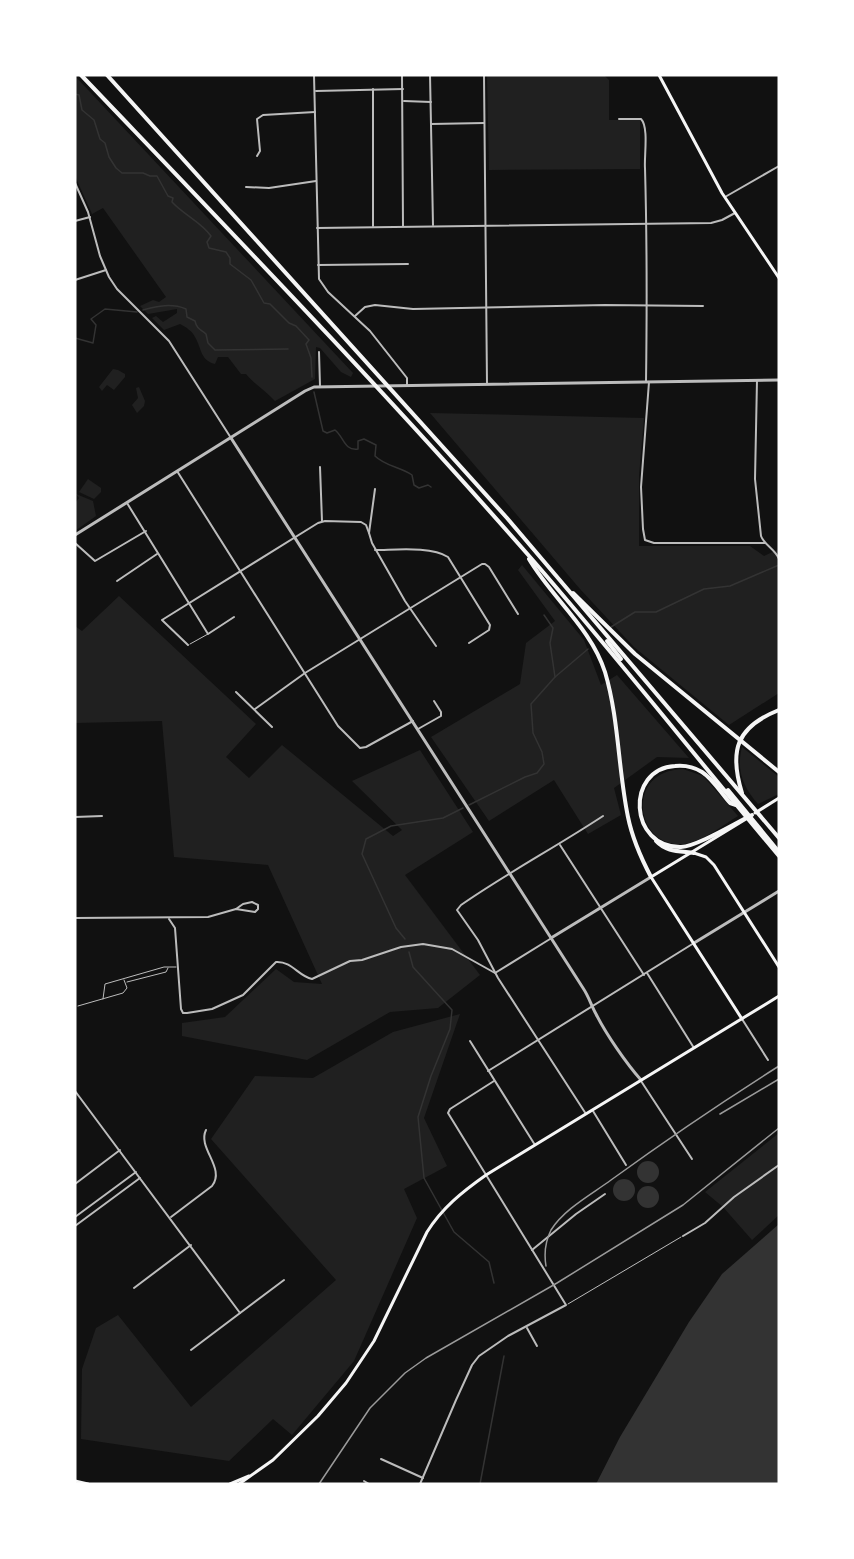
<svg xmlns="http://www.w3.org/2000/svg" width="854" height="1559" viewBox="0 0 854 1559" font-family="Lora,serif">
<rect width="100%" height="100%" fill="#111"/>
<!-- green -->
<g fill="#202020">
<path d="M487,75h117l5,5v40h31v49l-151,1z"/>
<path d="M75,76l278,297 -2,4 -10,-5 -21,-24 -4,-1 -1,32 -40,22c-9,-10 -20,-16 -29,-27h-5l-13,-17h-10l-3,7c-15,-4 -13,-15 -20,-27 -3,-6 -9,-10 -15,-13l-16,6 -12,-12 4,-2 7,6 14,-9v-4l-29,5 -8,-8 13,-6 6,2 7,-5 -63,-89 -11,6 -17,-38z"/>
<path d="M113,369l5,1 7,4v3l-11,13 -7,-5 -5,6 -3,-4z"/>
<path d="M139,387l6,14 -1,5 -7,7 -5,-8 6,-7 -2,-10z"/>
<path d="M430,413l214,5 -5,58v70h111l14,10 15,-7v144l-50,32 -95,-78 -54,-58z"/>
<path d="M88,479l13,9v4l-7,7 -15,-7z"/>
<path d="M76,494l17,7 3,15 -21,15v-28l4,-5z"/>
<path d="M522,565l62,75 17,45 16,-10 72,83 -32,-1 -43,31 7,27 -33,19 -34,-54 -65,41 -58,-84 89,-53 6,-41 29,-22 -37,-51z"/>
<path d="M119,596l137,128 -30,33 23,21 33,-33 111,91 9,-6 -50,-49 68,-31 53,82 -68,43 75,100 -42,33 -48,4 -83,48 -125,-24v-13l43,-6 51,-48 18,13 28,2 -54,-119 -94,-8 -12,-136 -87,2v-97l7,5z"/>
<path d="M742,747l37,30v17l-21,10c-15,-17 -22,-34 -16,-57z"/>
<path d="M683,769l20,7 35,40c-15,9 -32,23 -49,27 -52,12 -68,-72 -6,-74z"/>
<path d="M460,1014l-36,104 23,48 -43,23 13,29 -63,143 -62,74 -19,-16 -44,42 -148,-22 1,-70 14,-41 22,-13 73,92 145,-127 -125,-141 44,-63 58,2 80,-46z"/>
<path d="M779,1133v82l-27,25 -29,-33 -18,-15z"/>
</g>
<!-- water -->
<g fill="#333">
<circle cx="648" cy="1172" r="11"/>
<circle cx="624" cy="1190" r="11"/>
<circle cx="648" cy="1197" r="11"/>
<path d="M779,1224v260h-183l24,-47 69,-115 33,-48z"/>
</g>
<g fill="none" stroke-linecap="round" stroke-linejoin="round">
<!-- stream -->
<g stroke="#333" stroke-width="1.5">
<path d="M75,94l4,1 3,15 12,10 6,19 5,4 4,14 7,11 6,5h21l7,3h7l11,20 5,2 -1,4c12,13 29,20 39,34l-4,6 2,6 17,4 4,6v6l21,16 13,23 6,1 19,19 7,3 13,14 -3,4 5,14 1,19"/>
<path d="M143,310c15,-4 28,-7 43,-1l1,8 8,4c2,9 6,8 11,13l2,9 7,7 73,-1"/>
<path d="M75,338l18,5 3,-18 -5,-6 14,-10 32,3"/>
<path d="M314,392l9,39 4,2 8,-3c9,7 9,21 23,19v-8l6,-2 12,6 -1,11c10,10 25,11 37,19l2,10 5,3 9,-3 3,2"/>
<path d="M544,615l9,13 -3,15 5,34"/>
<path d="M611,627l24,-15h21l48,-23 26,-3 49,-21"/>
<path d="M469,805l56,-28 12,-4 7,-9 -2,-12 -9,-19 -2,-29 24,-27 33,-28"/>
<path d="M405,939l-9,-11 -34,-74 4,-15 25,-13 52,-8 20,-10"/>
<path d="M409,952l4,15 39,43 -2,19 -19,47 -13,41 6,61 30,54 35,30 5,21"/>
<path d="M480,1484l24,-128"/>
</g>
<!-- service -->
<g stroke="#bcbcbc" stroke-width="1">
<path d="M190,644l18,-10"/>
<path d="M127,982l39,-10 2,-4"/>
<path d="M103,999l2,-15 59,-17h12"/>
<path d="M78,1006l45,-13 4,-5 -3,-8"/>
<path d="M568,1304l113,-67"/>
</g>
<!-- minor -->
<g stroke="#bcbcbc" stroke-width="2">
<path d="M314,75l5,204 9,13 42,39 37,47v7"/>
<path d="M402,75l1,151"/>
<path d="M430,75l3,150"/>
<path d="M484,75l3,309"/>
<path d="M373,89v137"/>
<path d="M316,91l87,-2"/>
<path d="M404,101l27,1"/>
<path d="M619,119h22c8,8 3,38 4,49 2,72 2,142 1,214"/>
<path d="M431,124l53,-1"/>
<path d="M257,156l3,-5 -3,-32 6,-4 52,-3"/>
<path d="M75,183l13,29 12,44 9,21 8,12 52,52 62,97"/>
<path d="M246,187l23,1 47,-7"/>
<path d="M725,197l54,-31"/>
<path d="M75,221l15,-4"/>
<path d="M317,228l394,-5 11,-3 13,-7"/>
<path d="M318,265l90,-1"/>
<path d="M75,280l31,-10"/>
<path d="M355,316l10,-9 10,-2 38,4 192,-4 98,1"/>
<path d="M319,352l1,34"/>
<path d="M757,380l-2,99 6,57c3,9 14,13 18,23"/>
<path d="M649,382l-8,105 2,42 2,11 9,3h111"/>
<path d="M320,467l2,54"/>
<path d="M177,471l161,255 22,22 6,-1 47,-26"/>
<path d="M375,489l-6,44 3,10 33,58 31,45"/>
<path d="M127,503l81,131 26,-17"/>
<path d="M75,543l20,18 51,-30"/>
<path d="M375,550c20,0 56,-4 73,7l42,68 -1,5 -20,13"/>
<path d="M117,581l40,-27"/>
<path d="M188,645l-26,-25 156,-97 7,-2 36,1 5,3 3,8"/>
<path d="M236,692l36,35"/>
<path d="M255,709l50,-36 177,-109h3l4,3 29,47"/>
<path d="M418,729l23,-13v-4l-7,-11"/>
<path d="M75,817l27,-1"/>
<path d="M560,845l84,130"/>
<path d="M75,918l133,-1 28,-8 7,-5 9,-2 6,3v4l-3,3 -19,-3"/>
<path d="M169,919l6,9 6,81 2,4h4l25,-4 31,-14 33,-33c16,-1 22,14 36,17l38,-18 12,-1 39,-13 22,-3 29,5 43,24 55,-34"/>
<path d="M647,973l47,75"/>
<path d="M75,981v44"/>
<path d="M742,1019l26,41"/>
<path d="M470,1041l65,104"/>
<path d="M488,1071l206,-128"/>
<path d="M641,1081l51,78"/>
<path d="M75,1091l165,222"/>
<path d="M593,1111l33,54"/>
<path d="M586,1114l-88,-136 -20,-38 -21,-30 4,-5c46,-32 95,-58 142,-89"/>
<path d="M75,1184l45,-34"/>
<path d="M75,1217l61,-45"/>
<path d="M171,1217l41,-31c14,-18 -15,-38 -6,-56"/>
<path d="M75,1226l65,-48"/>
<path d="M683,1236l22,-13 29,-26 45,-32"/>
<path d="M532,1250l44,-36 29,-20"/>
<path d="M134,1288l57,-43"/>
<path d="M527,1328l10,18"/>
<path d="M191,1350l93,-70"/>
<path d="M381,1459l42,19"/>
<path d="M364,1481l5,3"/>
<path d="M420,1484l36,-84 16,-35 7,-9 29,-20 58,-31 -118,-192 2,-4 44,-28"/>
</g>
<!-- tertiary -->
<g stroke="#bcbcbc" stroke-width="3">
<path d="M231,438l352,550c6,9 8,17 13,26 10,20 30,49 45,66"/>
<path d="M75,535l230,-144 9,-4 465,-7"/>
<path d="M551,938l100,-61"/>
<path d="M694,943l85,-52"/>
</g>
<!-- secondary -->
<g stroke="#f5f5f5" stroke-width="3">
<path d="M659,75l63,118 57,85"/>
<path d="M694,853l12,4 8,8 65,102"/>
<path d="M651,877l95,-58"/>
<path d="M75,1481l13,3"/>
</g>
<!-- primary -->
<g stroke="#f5f5f5" stroke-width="3">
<path d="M755,813l24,-15"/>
<path d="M651,877l91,142"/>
<path d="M230,1484l19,-8"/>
<path d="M239,1484l34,-24 45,-44 28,-33 28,-42 53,-109c15,-24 35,-40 59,-57l293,-179"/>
</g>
<!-- motorway -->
<g stroke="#f5f5f5" stroke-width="4">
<path d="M81,75c149,156 299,311 442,474 88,100 170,205 256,307"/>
<path d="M107,75l400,443 272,320"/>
<path d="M529,559c23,39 62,69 76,113 14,47 13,97 23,145 4,20 13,41 23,60"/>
<path d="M573,593l62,61 144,118"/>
<path d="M607,641l14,18"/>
<path d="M728,790l51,62"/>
<path d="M742,793c-13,-42 -6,-66 37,-83"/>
<path d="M736,805l-6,-2c-9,-10 -17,-24 -28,-31 -8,-5 -17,-7 -27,-6 -50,3 -46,82 6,81 17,-1 54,-24 71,-32"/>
<path d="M656,841c10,11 23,10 38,12"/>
</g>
<!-- rail -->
<g stroke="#9a9a9a" stroke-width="1.5">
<path d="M720,1114l59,-35"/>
<path d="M546,1266c-2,-12 -1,-24 5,-36 13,-21 41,-36 60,-50 55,-40 111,-78 168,-114"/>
<path d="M319,1484l51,-76 35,-35 21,-15 131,-75 126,-78 96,-77"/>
</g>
</g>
<!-- border -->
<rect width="854" height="1559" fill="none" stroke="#ffffff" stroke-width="153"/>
</svg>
